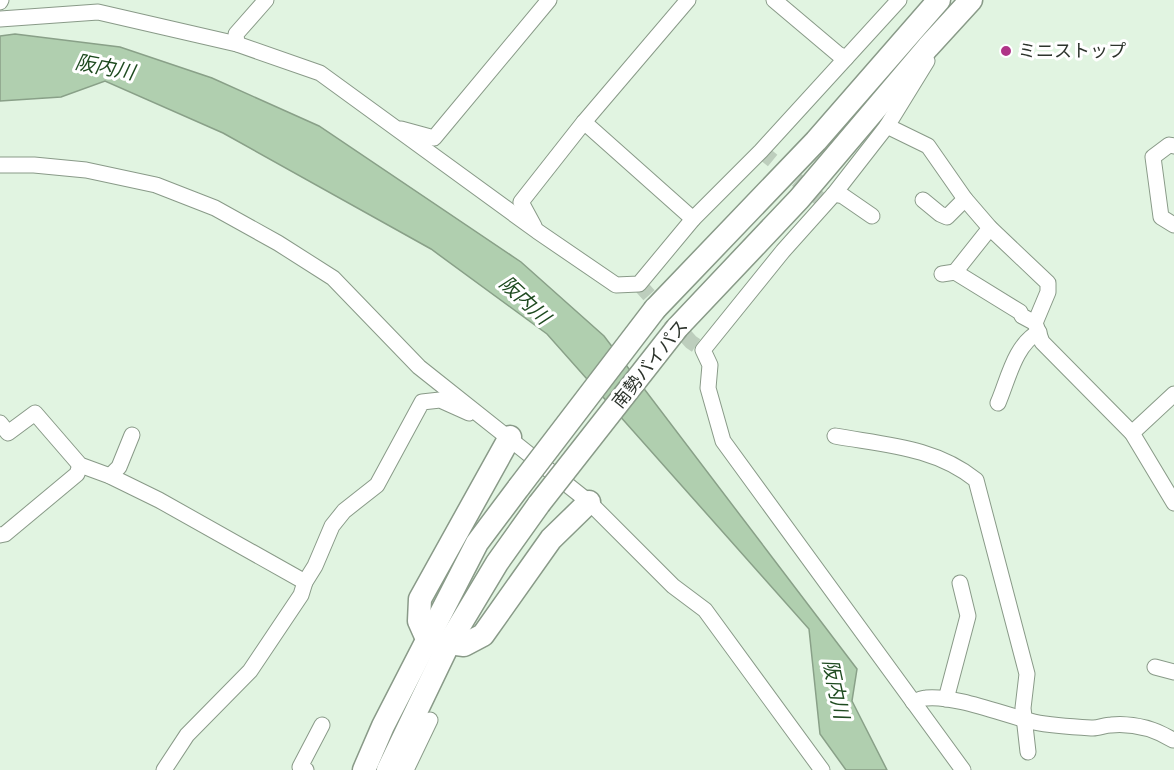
<svg xmlns="http://www.w3.org/2000/svg" width="1174" height="770" viewBox="0 0 1174 770" font-family="Rubik,'Noto Sans JP',sans-serif">
<rect width="100%" height="100%" fill="#e1f4e1"/>
<!-- water -->
<path fill="#b0cfaf" stroke="#89a088" stroke-width="1.5" d="M15,34l105,13 92,31 107,48 202,136 83,74 253,333 -5,32 35,69h-41l-26,-36 -11,-105 -262,-295 -116,-85 -208,-116 -118,-52 -44,16 -61,4v-65z"/>
<g fill="none" stroke-linecap="round" stroke-linejoin="round">
<!-- minor-tunnel -->
<g stroke="#bdcebd" stroke-width="15" stroke-dasharray="15 8" stroke-linecap="butt">
<path d="M761,151l64,52"/>
<path d="M639,284l52,58 12,8"/>
</g>
<!-- minor casing -->
<g stroke="#899a88" stroke-width="17">
<g id="minor">
<path d="M774,0l64,54 8,4"/>
<path d="M0,2l1,-2"/>
<path d="M0,19l98,-7 139,32 83,29 217,158 79,54 23,-1 54,-65 68,-68 138,-151"/>
<path d="M237,44l-1,-10 30,-34"/>
<path d="M927,61l-40,65 41,20 37,53 25,29 58,55v9l-13,31 7,19 90,91 42,70"/>
<path d="M584,122l109,97"/>
<path d="M887,126l-53,68 -51,57 -80,99 7,15 -2,23 15,53 240,329"/>
<path d="M401,129l33,9 115,-138"/>
<path d="M1174,146l-5,-1 -16,12 8,60 13,8"/>
<path d="M0,165h34l52,5 70,15 59,23 63,35 55,35 86,89 170,135 84,84 32,24 117,160"/>
<path d="M834,194l9,2 29,20"/>
<path d="M923,200l17,14 7,3 18,-18"/>
<path d="M534,226l-13,-24 63,-80 104,-122"/>
<path d="M955,272l65,40 2,4 13,7"/>
<path d="M942,274l13,-2 35,-44"/>
<path d="M998,403c10,-23 17,-59 41,-71"/>
<path d="M0,423l8,10 27,-20 45,52 30,11 49,24 146,82"/>
<path d="M1132,433l42,-39"/>
<path d="M835,436c50,9 100,11 141,44l51,194 -4,34 5,44"/>
<path d="M110,476l9,-9 13,-32"/>
<path d="M0,535l5,-1 72,-60 3,-9"/>
<path d="M1155,667l19,5"/>
<path d="M946,699l22,-83 -8,-33"/>
<path d="M913,702c4,-1 9,-4 13,-4 29,-3 78,17 108,24 19,4 40,5 59,6 6,0 12,-3 18,-3 23,-2 42,3 62,15"/>
<path d="M164,770l23,-35 63,-64 51,-76 4,-13 10,-16 17,-40 12,-15 33,-26 45,-83 18,-2 29,13"/>
<path d="M306,770l-6,-3 22,-42"/>
<path d="M406,770l24,-50"/>
</g>
</g>
<!-- highway casing -->
<g stroke="#899a88" stroke-width="25">
<g id="highway">
<path d="M655,309l161,-168 123,-141"/>
<path d="M677,328l122,-129 129,-152 43,-47"/>
<path d="M427,639l-8,-18 1,-22 90,-162"/>
<path d="M449,643l15,2 19,-10 68,-96 38,-37"/>
<path d="M364,770l19,-44 94,-183 42,-56"/>
<path d="M388,770l61,-127 48,-80 42,-59"/>
</g>
</g>
<!-- minor -->
<use href="#minor" stroke="#fff" stroke-width="15"/>
<!-- highway -->
<use href="#highway" stroke="#fff" stroke-width="22"/>
<!-- highway-bridge casing -->
<g stroke="#899a88" stroke-width="25" stroke-linecap="butt">
<g id="highway-bridge">
<path d="M519,487l136,-178"/>
<path d="M539,504l138,-176"/>
</g>
</g>
<!-- highway-bridge -->
<use href="#highway-bridge" stroke="#fff" stroke-width="22"/>
</g>
<!-- markers -->
<circle fill="#af3487" stroke="#fff" stroke-width="2" cx="1006" cy="51" r="6"/>
<g text-anchor="middle" dominant-baseline="central" stroke-width="6" stroke-linejoin="round" paint-order="stroke">
<!-- poi labels -->
<g font-size="18" fill="#2d342c" stroke="#fff" text-anchor="start">
<text x="1018" y="51">ミニストップ</text>
</g>
<!-- street labels -->
<g font-size="18" fill="#2d342c" stroke="#fff">
<text transform="translate(650 364) rotate(-51)">南勢バイパス</text>
</g>
<!-- water labels -->
<g font-size="20" font-style="italic" fill="#1f4b20" stroke="#fff">
<text transform="translate(105 67) rotate(11)">阪内川</text>
<text transform="translate(525 300) rotate(43)">阪内川</text>
<text transform="translate(836 689) rotate(78)">阪内川</text>
</g>
</g>
</svg>
